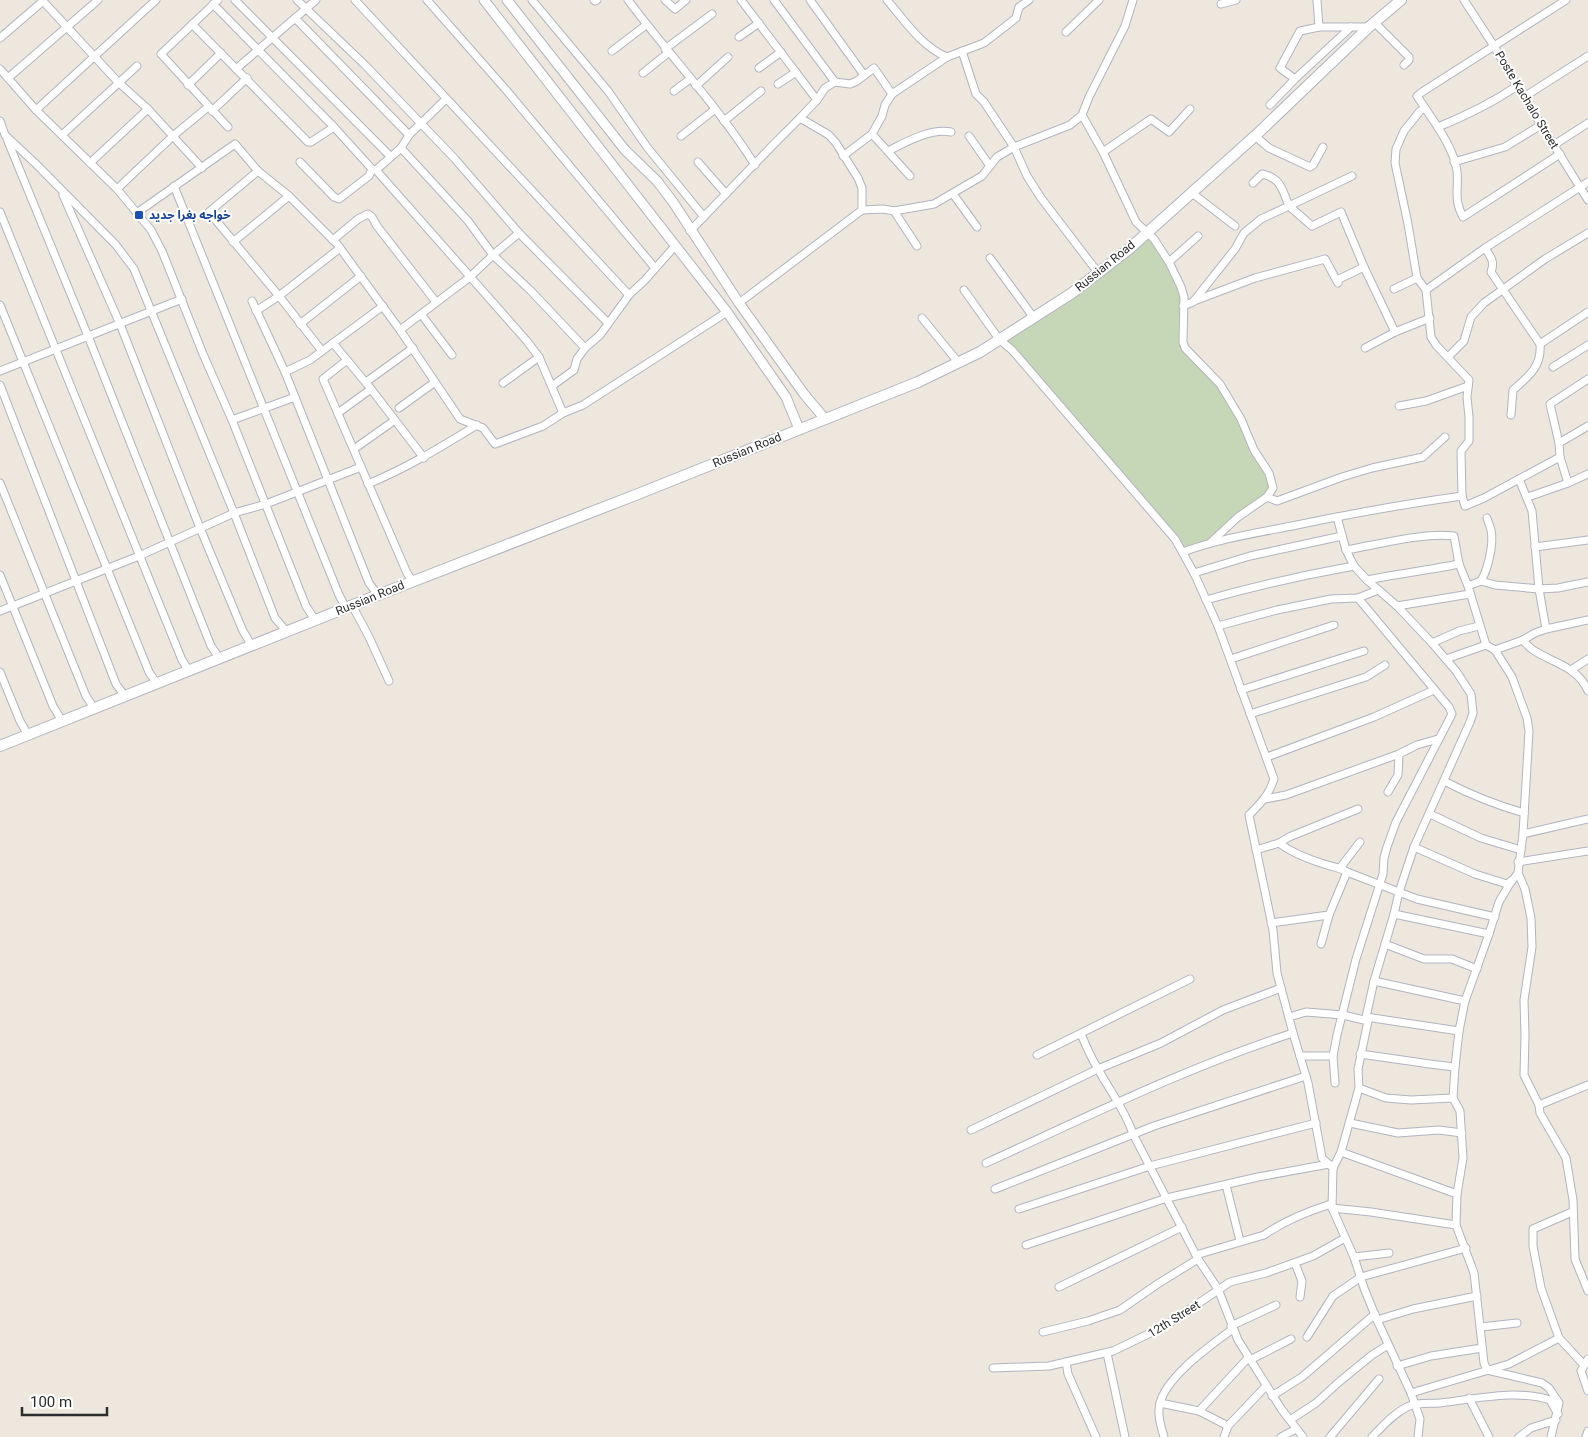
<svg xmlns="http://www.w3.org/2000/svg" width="1588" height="1437" viewBox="0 0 1588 1437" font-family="Roboto,'Noto Sans Arabic',sans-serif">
<rect width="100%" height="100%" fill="#ede7de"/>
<!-- cemetery -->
<path fill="#c5d7b6" d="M1147,231l34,56 2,55 37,42 53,104 -63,55 -27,9 -184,-213 20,-11z"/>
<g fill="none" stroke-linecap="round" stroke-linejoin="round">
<!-- minor casing -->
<g stroke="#b2b4bf" stroke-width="9">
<g id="minor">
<path d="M42,0l76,82 30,27 54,59"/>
<path d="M218,0l-57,54 67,73"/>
<path d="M235,0l155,156"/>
<path d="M297,0l68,65 90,94 64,74 89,90"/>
<path d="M355,0l274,295"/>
<path d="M427,0l80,91 148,177"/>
<path d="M532,0l76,91 39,56 57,70"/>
<path d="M594,0l1,1 2,-1"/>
<path d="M628,0c41,55 90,106 127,165"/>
<path d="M665,0l10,9 11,-9"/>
<path d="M741,0l76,100"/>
<path d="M774,0l61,82"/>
<path d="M810,0l54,75"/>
<path d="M887,0c18,21 34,46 60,57"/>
<path d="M1317,0l2,27"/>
<path d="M1464,0l30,46 23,40 71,114"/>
<path d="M213,4l121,123 38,42 4,1 150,170 13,17 24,56"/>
<path d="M1221,4l15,-4"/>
<path d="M295,18l114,117"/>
<path d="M1375,23l34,34v3l-5,5"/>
<path d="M192,24l116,118h3l23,-15"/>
<path d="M1066,32l33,-32"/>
<path d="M739,37l20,-14"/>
<path d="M0,38l43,-37"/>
<path d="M665,49l47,-35"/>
<path d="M612,51l34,-26"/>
<path d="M962,51l14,43 8,8 30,45 13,29 14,22 52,68 7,7"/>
<path d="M759,68l22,-16"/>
<path d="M0,69l36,41 81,79 34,41 11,21 41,103 29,66 74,186 9,14"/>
<path d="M236,69l80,-69"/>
<path d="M643,73l25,-20"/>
<path d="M8,78l90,-78"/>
<path d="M1295,79l-15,-11 20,-37 19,-4h50"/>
<path d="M778,84l18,-12"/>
<path d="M188,85l33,-32"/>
<path d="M696,86l32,-29"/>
<path d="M674,91l16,-12"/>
<path d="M1524,97l64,-41"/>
<path d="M1270,105l25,-26 56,-52"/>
<path d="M1425,108l-8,-12 5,-4 144,-92"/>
<path d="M36,110l120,-110"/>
<path d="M212,111l35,-33"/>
<path d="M1082,115l21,37 33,70 18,17 15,23 12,25 3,10 -1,45 2,6 35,36 21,35 13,31 15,23 4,15 -6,9 -29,20 -28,26"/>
<path d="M800,118l29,17 7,8 22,35 4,10v22"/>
<path d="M0,121l5,14 31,29 80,81 18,24 100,244 41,105 12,14"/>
<path d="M724,121l37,-30"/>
<path d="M1438,127c27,-11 54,-24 79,-41"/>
<path d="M872,134l38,42"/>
<path d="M62,135l75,-69"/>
<path d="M681,136l33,-26"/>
<path d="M969,136l21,30"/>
<path d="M1255,136l14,12 41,19 3,-2 10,-18"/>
<path d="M7,139l81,197 123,310 9,13"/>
<path d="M1554,145l34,-22"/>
<path d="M401,148l67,73 25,34 38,36 54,57"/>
<path d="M888,151c18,-9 42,-23 63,-19"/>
<path d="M1103,152l48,-33 18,13 21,-23"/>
<path d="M1560,154l-97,63c-10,-19 -4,-27 -6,-46 -3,-22 -20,-45 -32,-63l-5,3 -16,20 -8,18 -1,14 13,61 9,54 9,12 5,47 5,8 33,35 -2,17 2,20v24l-8,10 1,45 3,10 19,-8 76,-41"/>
<path d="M843,156l29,-22 10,-18 3,-11 7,-11 55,-37 37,-14 32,-25 3,-11 10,-7"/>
<path d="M300,162l34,35 5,2 30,-23 3,-7"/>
<path d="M698,162l28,32"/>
<path d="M1454,162l51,-15 36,-22"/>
<path d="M90,163l58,-54"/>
<path d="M376,170l25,-22 8,-13 37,-36"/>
<path d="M258,171l-49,41 70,84 43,55"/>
<path d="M1253,183l9,-9c19,4 20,15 27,32l63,-30"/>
<path d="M174,186l165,409 7,13"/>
<path d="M117,189l56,-53 35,-29"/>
<path d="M1192,193l43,33"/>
<path d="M953,194l24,33"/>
<path d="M63,195l57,129 80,204 43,103 9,15"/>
<path d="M894,211l23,35"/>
<path d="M0,212l182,448 7,11"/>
<path d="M138,212l97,-68 23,27 31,25 48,48 63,86 60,89 23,9 12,16 48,-18 20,-13 20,-8 144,-93"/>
<path d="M690,231l83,-86 27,-27 17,-18 8,-12 10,-6 15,2 7,-3 17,-13 18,26"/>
<path d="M333,240l25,-21 10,-5 4,3 5,9 59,76"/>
<path d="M233,242l56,-46"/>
<path d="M1485,248c6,9 10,14 6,24l49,72c2,22 -11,32 -27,46l-2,25"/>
<path d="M990,258l44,60"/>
<path d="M1169,262l29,-26"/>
<path d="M1337,280l27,-13"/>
<path d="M1394,289l23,-11"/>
<path d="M964,290l35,49 13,11 163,189 19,34 24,53 56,153c-5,16 -13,24 -25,36l1,5 23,110 4,43 16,60 15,50 14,75 11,10"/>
<path d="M1426,290l59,-42 103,-66"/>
<path d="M252,301l33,71 84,211 9,12"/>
<path d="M1194,301l61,-23 70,-19 13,24"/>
<path d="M739,303l123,-93 21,-1 11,2 40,-7 48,-28 15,-19 17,-10 56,-22 12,-10 7,-18 36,-71 8,-26"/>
<path d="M0,305l149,367 8,12"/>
<path d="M1183,306l10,-4 42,-53 9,-16 17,-14 28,-13 23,20 29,-14 23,55 31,65"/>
<path d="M256,311l23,-15 61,-48"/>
<path d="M421,314l31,41"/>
<path d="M922,318l36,44"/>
<path d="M300,324l61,-48"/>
<path d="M400,330l70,-53 23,-22 26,-22"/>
<path d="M333,343l38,46 53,69"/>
<path d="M1540,344l48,-32"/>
<path d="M1365,348l30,-16 35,-14"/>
<path d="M1448,357l16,-16 7,-24 13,-14 61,-44 43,-26"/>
<path d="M347,360l-24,19 84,194 6,9"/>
<path d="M1553,367l35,-22"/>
<path d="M0,371l182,-72"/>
<path d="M285,372l25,-12 73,-54"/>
<path d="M366,382l47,-34"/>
<path d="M503,383l36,-26"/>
<path d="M0,385l116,299 9,12"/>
<path d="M552,386l22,-16 3,-11 8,-11 15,-13 29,-40 16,-15 30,-34"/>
<path d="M1399,406l27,-5 42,-15"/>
<path d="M399,408l36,-26"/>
<path d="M338,413l33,-24"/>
<path d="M232,420l63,-23"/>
<path d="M1559,443l29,-17"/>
<path d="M354,449l41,-29"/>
<path d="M1519,479l13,32 7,78 7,40"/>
<path d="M0,483l86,213 8,12"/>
<path d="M1568,483l-8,-26 -1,-14 -9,-39 38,-25"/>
<path d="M368,484c39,-16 73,-37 109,-59"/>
<path d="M1267,497l10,4 65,-24 30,-9 51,-11 22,-20"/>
<path d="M1528,497l40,-14 20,-9"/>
<path d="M1337,517l9,33 8,16 13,14 30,26 35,37 24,28 13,20 2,3 2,19 -3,9 -56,125 -15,45 -5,22 -20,67 -8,36 2,4 -10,48 1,19 -18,64 -8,16 -1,40 22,49 10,31 13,32 34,73 9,26 -2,18"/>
<path d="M1535,547l53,-7"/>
<path d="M1346,550c30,-5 79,-18 108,-14l5,28 9,22 18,59 9,5 17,27 15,41 2,13 -6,103 -5,39 7,16 6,29 1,29 -8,53 1,35 -1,40 15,30 1,8 26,45 7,42 2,59 13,32"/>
<path d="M1183,552c35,-13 73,-19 109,-26 57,-12 113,-22 170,-30"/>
<path d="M1194,573l56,-17 92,-20"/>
<path d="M0,575l53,131 9,15"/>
<path d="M1367,580c31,-6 62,-10 92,-16"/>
<path d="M1481,581c7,-12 13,-37 10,-51 -1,-4 -3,-8 -4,-12"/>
<path d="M1468,586l13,-5 14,4 44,4 19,-1 30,-6"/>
<path d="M1206,600c49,-14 98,-25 148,-34"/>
<path d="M352,605l17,32 20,44"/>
<path d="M1397,606l73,-12"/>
<path d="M0,611l139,-55 95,-43 32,-9 95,-37"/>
<path d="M1218,626l59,-16 54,-11 27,-1 20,-8"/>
<path d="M1523,640c15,22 52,20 65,51"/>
<path d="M1432,643l27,-12 20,-5"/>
<path d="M1495,650l28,-10 12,-7 11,-4 42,-9"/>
<path d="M1231,659l103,-34"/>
<path d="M1446,659l40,-14"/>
<path d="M1571,670l17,-11"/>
<path d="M0,672l20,49 8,14"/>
<path d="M1241,690l123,-39"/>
<path d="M1250,714l116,-37 19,-12"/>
<path d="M1267,757l107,-40 60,-27"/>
<path d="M1444,781c27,14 52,24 80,32"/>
<path d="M1388,792l10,-17 1,-21"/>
<path d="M1265,799l21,-4 113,-41 18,-9 21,-6"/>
<path d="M1430,814l51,24 40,12"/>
<path d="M1523,834l65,-15"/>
<path d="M1279,843c13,10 29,16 45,21 8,3 15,3 23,8l70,27 78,18"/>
<path d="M1414,847l61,27 32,10 4,-3"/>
<path d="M1256,850l23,-7 10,-6 69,-28"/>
<path d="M1518,862l70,-11"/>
<path d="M1340,868l20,-26"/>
<path d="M1518,873l-9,12 -10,17 -10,32 -24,67 -6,30 -4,36 -2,31 7,13 3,47 -6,36 -1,31 18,48 10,90 3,7 55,13 7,5 10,15 -8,34"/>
<path d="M1394,914l95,20"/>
<path d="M1271,923l58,-8"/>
<path d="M1321,944l8,-29 18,-43"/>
<path d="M1385,944l39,15h28l25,10"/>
<path d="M1374,981l91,20"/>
<path d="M1289,1017l17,-5 37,3 25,6"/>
<path d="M1366,1017l93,14"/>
<path d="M1081,1034c5,12 10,24 17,35 12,22 27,41 35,65l65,125 20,30 20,51 44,70 21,27"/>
<path d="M1360,1054c32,4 63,10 95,13"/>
<path d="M1037,1055l153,-76"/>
<path d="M1300,1056h33"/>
<path d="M1335,1083l-2,-27 4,-21 19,-76 27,-85 1,-16 3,-11 9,-25 56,-108 -3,-7 -91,-109"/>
<path d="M1359,1088l27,10 25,2 42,-2"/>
<path d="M1539,1105l49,-20"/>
<path d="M1350,1123l48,10 41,-3 23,3"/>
<path d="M971,1130l127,-61 63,-26 62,-33 58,-22"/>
<path d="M1341,1152l116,42"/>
<path d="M986,1163c101,-46 201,-96 307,-130"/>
<path d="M1226,1185l14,56"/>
<path d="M995,1189l159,-63 152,-50"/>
<path d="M1332,1208l39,4 85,13"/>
<path d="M1019,1209l131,-43 166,-43"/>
<path d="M1572,1212l-39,17v17l8,42 18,50 25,27"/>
<path d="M1026,1245l141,-47 91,-21 71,-13"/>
<path d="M1196,1255l68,-20c20,-14 45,-24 67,-31"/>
<path d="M1354,1257l35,-4"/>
<path d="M1295,1263l7,18 -2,16"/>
<path d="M1059,1287l123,-60"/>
<path d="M1377,1320l36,-11 64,-13"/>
<path d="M1231,1326l45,-21"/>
<path d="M1481,1327l36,-4"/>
<path d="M1043,1332l45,-11 32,-11 39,-27 39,-24"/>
<path d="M1307,1337l26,-41 28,-19 105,-29"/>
<path d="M1107,1353l18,84"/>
<path d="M1588,1359l-7,12 7,20"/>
<path d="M1250,1360l41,-21"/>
<path d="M1066,1362l2,12 28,63"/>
<path d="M1397,1366l34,-10 51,-8"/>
<path d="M993,1368l56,-2 64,-15 52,-25 65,-44 36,-9 47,-17 32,-18"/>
<path d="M1411,1393l98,-29 50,-26"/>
<path d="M1272,1396l30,-19 73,-63"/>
<path d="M1469,1398l20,39"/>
<path d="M1160,1403l39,8 29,15 38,-40"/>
<path d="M1199,1411l49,-53"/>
<path d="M1290,1420l26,-17 23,-21 33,-27 16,-10"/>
<path d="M1164,1437c-2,-8 -6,-18 -5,-27 0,-29 52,-65 74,-81"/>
<path d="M1224,1437l4,-11"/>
<path d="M1281,1437l15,-8"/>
<path d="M1330,1437l49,-58"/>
<path d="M1372,1437c11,-11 21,-23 35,-30 10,-5 22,-3 33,-4 36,-4 76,-14 110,-3l8,14"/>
<path d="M1519,1437l12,-9 25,-8"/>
<path d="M1586,1437l2,-6"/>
</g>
</g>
<!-- tertiary casing -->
<g stroke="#b2b4bf" stroke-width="11">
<g id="tertiary">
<path d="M484,0l243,312 59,85 13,32"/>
<path d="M507,0l118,150 32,31 16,21 66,101 65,91 21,25"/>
</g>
</g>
<!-- secondary casing -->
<g stroke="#b2b4bf" stroke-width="12">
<path id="secondary" d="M0,746l378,-151 260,-101 280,-112 62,-30 92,-59 57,-44 126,-113 114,-109 32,-27"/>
</g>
<!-- minor -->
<use href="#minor" stroke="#fff" stroke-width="7"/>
<!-- tertiary -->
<use href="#tertiary" stroke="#fff" stroke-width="9"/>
<!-- secondary -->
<use href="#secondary" stroke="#fff" stroke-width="10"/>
</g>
<!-- markers -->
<rect fill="#1a4fb4" stroke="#fff" stroke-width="2" x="134" y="210" width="10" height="10" rx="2.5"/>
<g text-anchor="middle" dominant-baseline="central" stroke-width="4" stroke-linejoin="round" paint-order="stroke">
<!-- street labels -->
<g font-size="12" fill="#2c2c2c" stroke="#fff">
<text transform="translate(1527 100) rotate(59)">Poste Kachalo Street</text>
<text transform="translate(1105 266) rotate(-39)">Russian Road</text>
<text transform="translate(747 450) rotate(-22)">Russian Road</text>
<text transform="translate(370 598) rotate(-22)">Russian Road</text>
<text transform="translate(1174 1319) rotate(-32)">12th Street</text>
</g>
<!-- transit labels -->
<g font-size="12" font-weight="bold" fill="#164399" stroke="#fff" text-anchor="start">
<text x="149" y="215">خواجه بغرا جدید</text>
</g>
</g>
<!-- scale -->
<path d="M22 1407v8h85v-8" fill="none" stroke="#2c2c2c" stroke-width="2.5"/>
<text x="30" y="1407" font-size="15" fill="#2c2c2c" stroke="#ffffff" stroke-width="4" paint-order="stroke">100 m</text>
</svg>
